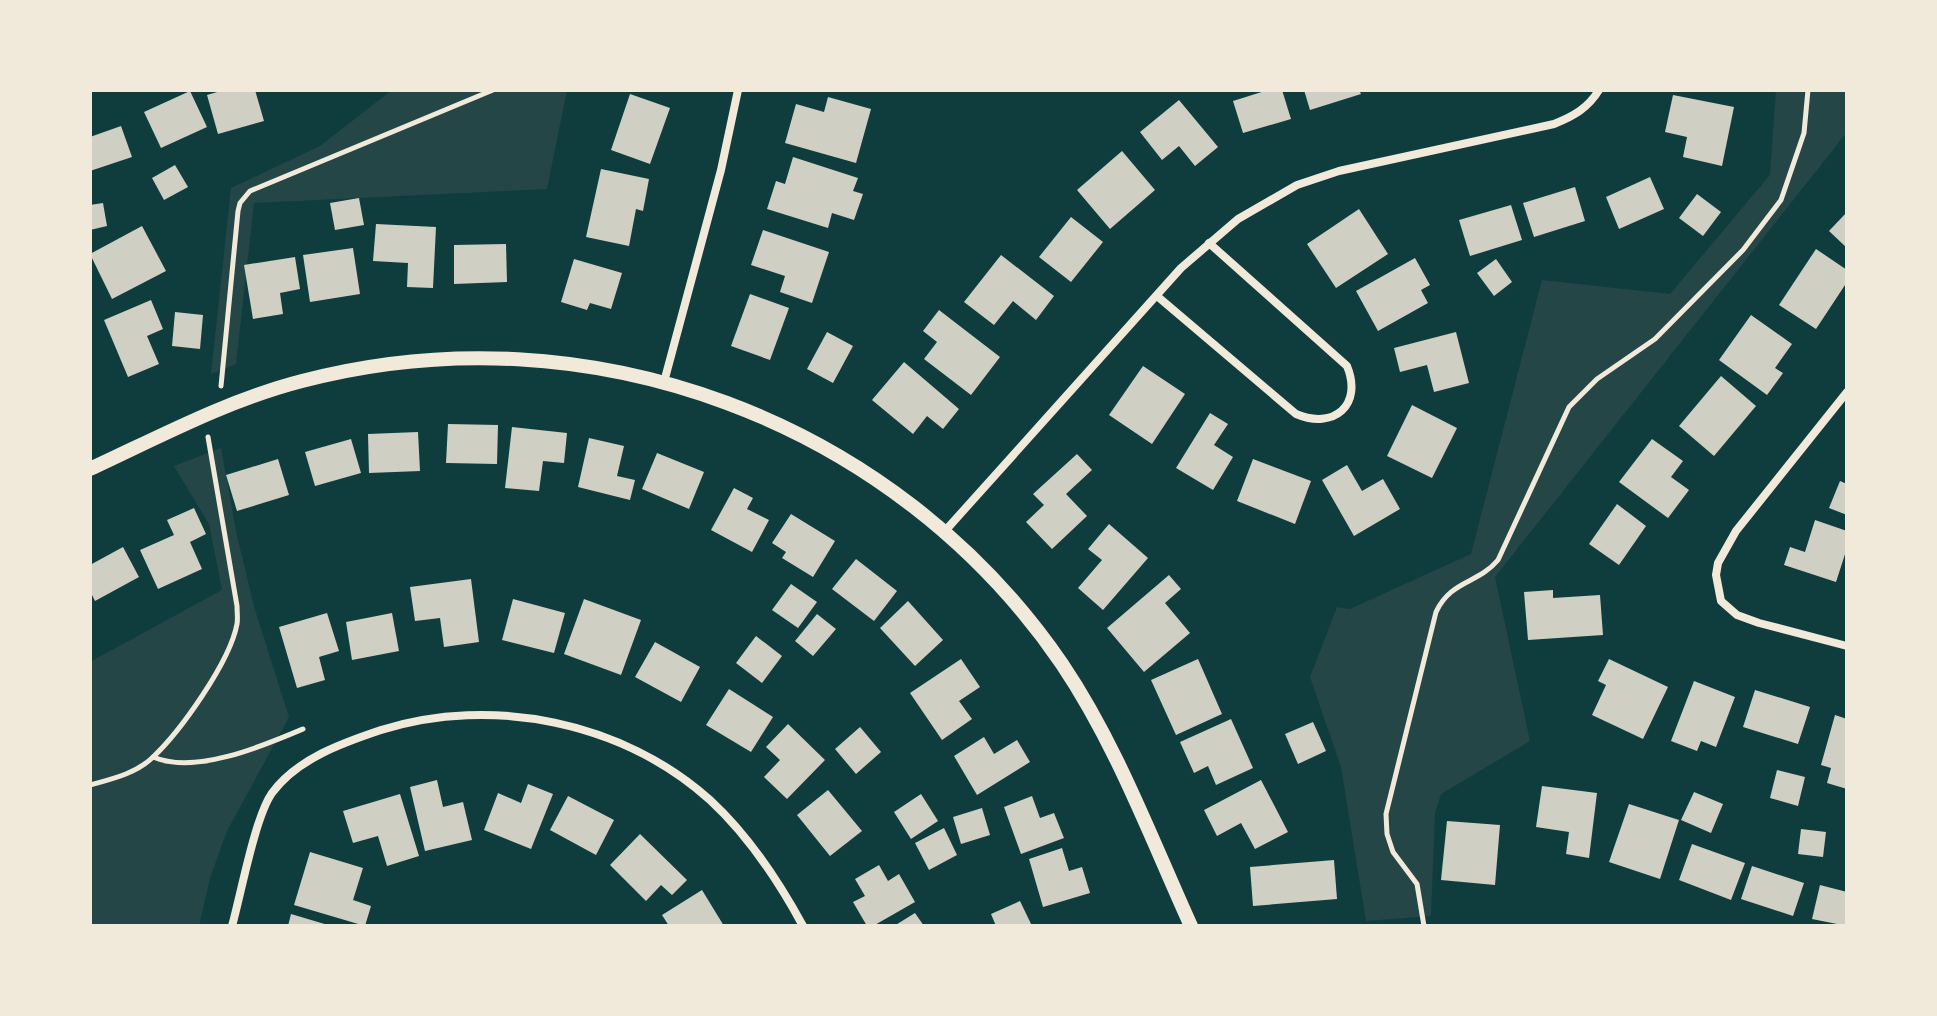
<svg xmlns="http://www.w3.org/2000/svg" width="1937" height="1016" viewBox="0 0 1937 1016" font-family="'Work Sans',sans-serif">
<rect width="100%" height="100%" fill="#0f3d3e"/>
<!-- green -->
<g fill="#244646">
<path d="M392,90h175l-20,99 -293,14 -18,161 -25,10 20,-186 89,-42z"/>
<path d="M1776,90h71v42l-352,445 35,164 -89,53 -6,19 -4,103 -65,5 -25,-154 -31,-90 27,-70 13,2 121,-55 71,-274 128,14 100,-119z"/>
<path d="M221,448l16,88 18,74 34,107 -62,114 -17,47 -11,48h-109v-264l132,-72 -13,-66 -35,-58z"/>
</g>
<!-- building -->
<g fill="#cfcfc3">
<path d="M224,90h31l9,31 -46,13 -11,-39z"/>
<path d="M1268,90h14l9,29 -48,14 -10,-32z"/>
<path d="M1304,90h55l2,4 -51,16z"/>
<path d="M190,91l17,36 -46,21 -17,-36z"/>
<path d="M630,94l40,14 -20,56 -39,-14z"/>
<path d="M1673,95l61,12 -12,59 -39,-9 4,-20 -22,-5z"/>
<path d="M828,97l43,12 -15,54 -71,-20 11,-39 28,8z"/>
<path d="M1179,100l39,47 -23,19 -16,-20 -17,14 -22,-28z"/>
<path d="M121,126l11,31 -42,14v-34z"/>
<path d="M1122,151l33,39 -45,39 -33,-39z"/>
<path d="M793,157l65,21 -5,13 10,3 -9,26 -22,-7 -4,15 -61,-19 9,-28 9,3z"/>
<path d="M175,165l13,22 -24,13 -12,-22z"/>
<path d="M601,169l48,10 -6,32 -7,-2 -7,37 -43,-9z"/>
<path d="M1650,177l14,32 -45,20 -13,-32z"/>
<path d="M1575,187l10,34 -51,16 -11,-34z"/>
<path d="M1697,194l24,18 -18,24 -24,-18z"/>
<path d="M359,198l5,27 -29,5 -5,-27z"/>
<path d="M103,203l4,23 -17,4v-25z"/>
<path d="M1511,205l11,35 -52,16 -11,-36z"/>
<path d="M1359,209l29,45 -52,34 -29,-44z"/>
<path d="M1847,212v36l-18,-17z"/>
<path d="M1071,217l32,25 -32,40 -32,-25z"/>
<path d="M376,224l60,3 -3,61 -26,-1 1,-24 -35,-2z"/>
<path d="M142,226l24,45 -54,28 -22,-45z"/>
<path d="M763,230l66,22 -17,51 -32,-11 5,-16 -34,-11z"/>
<path d="M506,244l1,38 -53,2v-39z"/>
<path d="M353,248l7,46 -50,8 -7,-47z"/>
<path d="M1816,249l31,21v12l-31,47 -37,-24z"/>
<path d="M1001,255l53,41 -18,24 -23,-19 -19,24 -30,-23z"/>
<path d="M295,257l5,32 -20,4 3,21 -30,5 -9,-54z"/>
<path d="M1415,258l15,27 -9,5 7,13 -50,28 -22,-40z"/>
<path d="M574,259l48,14 -11,36 -21,-6 -3,7 -26,-8z"/>
<path d="M1496,259l16,23 -18,14 -17,-23z"/>
<path d="M750,294l39,14 -19,52 -39,-14z"/>
<path d="M151,300l12,29 -16,7 12,28 -31,13 -24,-57z"/>
<path d="M939,310l61,47 -29,38 -47,-36 13,-17 -14,-11z"/>
<path d="M175,312l28,3 -3,34 -28,-3z"/>
<path d="M1751,315l41,29 -17,24 8,5 -16,22 -48,-35z"/>
<path d="M827,332l26,14 -20,37 -26,-14z"/>
<path d="M1456,332l13,51 -35,9 -7,-27 -27,7 -6,-24z"/>
<path d="M904,362l55,47 -16,20 -16,-13 -14,18 -41,-34z"/>
<path d="M1143,366l42,28 -33,50 -43,-29z"/>
<path d="M1721,376l35,30 -42,50 -35,-30z"/>
<path d="M1412,405l45,23 -25,50 -45,-22z"/>
<path d="M1210,413l18,11 -14,21 19,12 -20,33 -37,-22z"/>
<path d="M448,424l50,1 -1,39 -51,-1z"/>
<path d="M512,427l55,6 -3,30 -21,-2 -4,30 -34,-3z"/>
<path d="M418,432l2,39 -51,2 -1,-39z"/>
<path d="M589,438l35,8 -7,30 18,4 -5,20 -52,-13z"/>
<path d="M351,439l10,34 -46,13 -10,-34z"/>
<path d="M1652,439l31,22 -12,16 18,13 -21,28 -49,-36z"/>
<path d="M657,453l47,19 -15,37 -47,-20z"/>
<path d="M1077,454l15,16 -26,24 21,22 -35,33 -26,-27 18,-17 -11,-11z"/>
<path d="M278,459l11,36 -52,16 -11,-36z"/>
<path d="M1253,459l58,22 -16,43 -58,-23z"/>
<path d="M1347,465l15,26 21,-12 17,30 -46,27 -32,-56z"/>
<path d="M1840,481l7,3v31l-18,-7z"/>
<path d="M734,488l19,10 -6,11 22,11 -17,32 -41,-22z"/>
<path d="M1617,504l29,22 -27,39 -30,-21z"/>
<path d="M194,508l12,26 -16,8 12,27 -44,20 -18,-39 34,-15 -7,-15z"/>
<path d="M791,514l44,27 -22,36 -31,-19 4,-6 -14,-9z"/>
<path d="M1815,520l32,11v17l-11,34 -52,-17 6,-18 15,5z"/>
<path d="M1109,524l39,34 -45,52 -25,-22 24,-28 -14,-11z"/>
<path d="M123,547l16,30 -44,24 -5,-10v-26z"/>
<path d="M856,559l41,32 -23,30 -42,-32z"/>
<path d="M1169,575l12,14 -16,14 25,30 -46,39 -37,-44z"/>
<path d="M471,579l8,63 -35,5 -4,-29 -25,3 -5,-34z"/>
<path d="M791,584l26,18 -19,26 -26,-18z"/>
<path d="M1553,590v8l47,-3 3,40 -75,5 -4,-48z"/>
<path d="M513,599l52,14 -11,40 -52,-13z"/>
<path d="M584,599l57,21 -20,55 -57,-21z"/>
<path d="M908,601l35,39 -28,26 -35,-38z"/>
<path d="M327,613l12,38 -20,6 6,23 -28,8 -18,-61z"/>
<path d="M392,613l7,38 -47,9 -6,-38z"/>
<path d="M817,614l19,15 -23,27 -18,-15z"/>
<path d="M756,636l26,20 -20,27 -26,-20z"/>
<path d="M655,642l45,25 -19,35 -46,-25z"/>
<path d="M961,659l19,28 -21,14 13,18 -30,21 -32,-47z"/>
<path d="M1198,659l24,55 -46,21 -25,-55z"/>
<path d="M1609,659l59,28 -25,52 -51,-24 14,-30 -8,-4z"/>
<path d="M1694,681l41,16 -19,50 -15,-6 -4,10 -26,-10z"/>
<path d="M729,689l44,28 -22,35 -45,-27z"/>
<path d="M1755,690l55,17 -12,37 -55,-17z"/>
<path d="M1835,715l12,4v70l-20,-6 4,-15 -10,-3z"/>
<path d="M1231,719l22,49 -37,17 -8,-19 -14,7 -14,-31z"/>
<path d="M1313,722l13,29 -28,13 -13,-30z"/>
<path d="M788,724l37,36 -38,39 -23,-22 16,-17 -14,-13z"/>
<path d="M860,727l21,25 -25,22 -21,-25z"/>
<path d="M984,737l10,17 23,-14 13,22 -53,33 -23,-39z"/>
<path d="M1777,770l28,7 -7,29 -28,-8z"/>
<path d="M437,780l6,27 20,-5 9,38 -47,11 -15,-64z"/>
<path d="M1261,780l27,52 -33,17 -14,-26 -24,13 -13,-26z"/>
<path d="M528,784l25,10 -22,55 -47,-19 14,-37 23,10z"/>
<path d="M1542,786l55,7 -8,65 -23,-4 3,-22 -33,-5z"/>
<path d="M828,790l34,41 -32,25 -33,-41z"/>
<path d="M1694,792l29,12 -12,29 -30,-13z"/>
<path d="M400,794l19,62 -32,10 -9,-30 -25,7 -10,-32z"/>
<path d="M921,794l17,27 -27,18 -17,-27z"/>
<path d="M568,796l46,24 -18,35 -46,-25z"/>
<path d="M1032,796l8,22 14,-5 10,25 -43,16 -17,-47z"/>
<path d="M1629,804l50,16 -19,59 -51,-17z"/>
<path d="M982,808l8,27 -29,9 -8,-27z"/>
<path d="M1447,821l53,4 -5,60 -54,-5z"/>
<path d="M944,828l13,27 -28,15 -14,-27z"/>
<path d="M1801,829l25,3 -3,25 -25,-3z"/>
<path d="M640,834l47,46 -15,15 -11,-10 -15,16 -36,-36z"/>
<path d="M1692,844l53,19 -14,37 -52,-20z"/>
<path d="M1062,848l7,23 13,-4 8,26 -47,14 -14,-48z"/>
<path d="M310,852l53,16 -10,32 18,6 -6,20 -71,-21z"/>
<path d="M1334,860l3,39 -84,7 -3,-39z"/>
<path d="M879,865l9,16 11,-7 16,28 -42,24h-6l-14,-24 12,-6 -10,-17z"/>
<path d="M1752,866l52,17 -11,33 -52,-17z"/>
<path d="M1820,885l27,7v34l-35,-7z"/>
<path d="M702,890l22,36h-55l-7,-11z"/>
<path d="M1020,901l12,25h-36l-5,-12z"/>
<path d="M915,913l9,13h-30z"/>
<path d="M291,914l37,11v1h-40z"/>
</g>
<g fill="none" stroke-linecap="round" stroke-linejoin="round">
<!-- path -->
<g stroke="#f1e9da" stroke-width="5">
<path d="M221,386l17,-175 2,-8 10,-12 243,-101"/>
<path d="M153,757c42,18 110,-11 150,-28"/>
<path d="M90,785c21,-6 45,-11 62,-27 28,-26 78,-96 85,-134 1,-5 0,-12 0,-18l-29,-169"/>
<path d="M1424,926l-7,-42 -24,-32 -6,-18 -1,-20 50,-202c15,-32 42,-28 62,-52l71,-153 28,-28 58,-40 88,-89 38,-50 23,-67 4,-43"/>
</g>
<!-- minor -->
<g stroke="#f1e9da" stroke-width="8">
<path d="M1157,296l139,118c38,16 67,-9 51,-48l-138,-123"/>
<path d="M664,382l57,-212 17,-80"/>
<path d="M1847,392l-111,139 -18,32 -2,12 5,26 16,14 22,8 88,23"/>
<path d="M945,531l236,-263 57,-49 59,-34 42,-14 215,-47c20,-8 34,-16 45,-34"/>
<path d="M232,926c9,-32 23,-109 40,-133 25,-34 70,-50 109,-63 111,-35 242,-8 329,70 39,36 68,80 93,126"/>
</g>
<!-- tertiary -->
<path stroke="#f1e9da" stroke-width="14" d="M90,469c69,-32 138,-69 212,-88 286,-75 593,39 760,283 54,80 89,174 129,262"/>
</g>
<!-- border -->
<rect width="1937" height="1016" fill="none" stroke="#f1e9da" stroke-width="184"/>
</svg>
